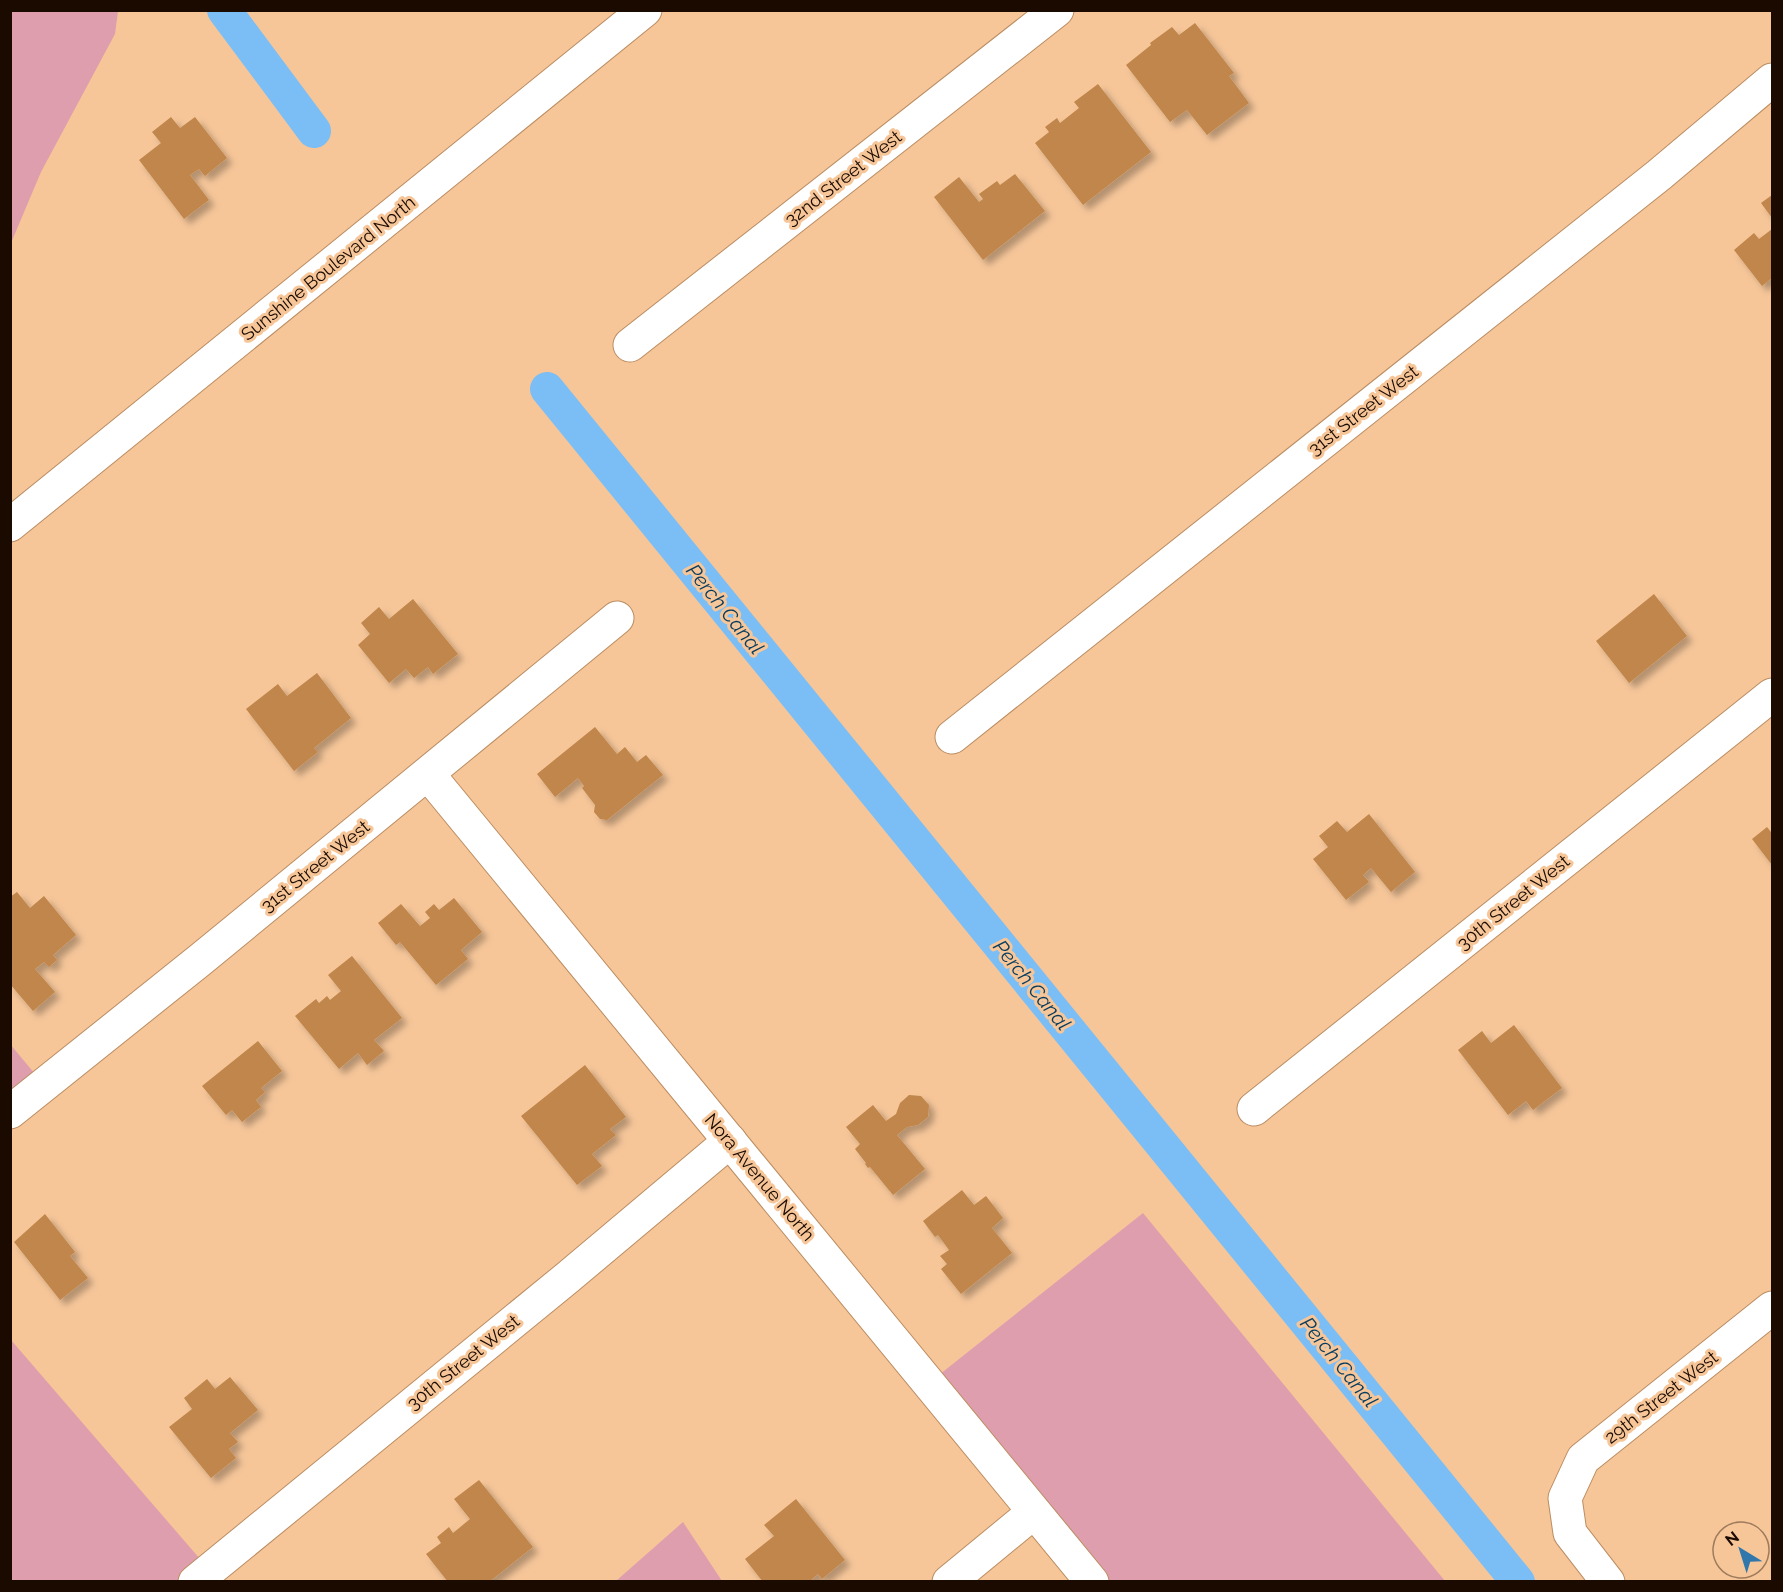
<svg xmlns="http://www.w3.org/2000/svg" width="1783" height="1592" viewBox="0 0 1783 1592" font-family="Raleway,sans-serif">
<defs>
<filter id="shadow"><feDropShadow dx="5.5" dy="5.5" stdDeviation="3" flood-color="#0004"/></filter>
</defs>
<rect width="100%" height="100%" fill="#f6c699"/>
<!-- green -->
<g fill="#df9ead">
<path d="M11,10l107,1 -3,23 -74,138 -30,71z"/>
<path d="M10,1044l30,36 -30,23z"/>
<path d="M1143,1213l302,368h-336l-184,-195z"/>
<path d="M11,1340l208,241h-208z"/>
<path d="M683,1522l39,59h-106z"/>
</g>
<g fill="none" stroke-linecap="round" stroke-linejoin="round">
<!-- canal -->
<g stroke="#7bbef5" stroke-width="34">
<path d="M224,10l90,121"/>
<path d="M547,389l971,1193"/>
</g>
</g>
<!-- building -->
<g fill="#c0864b" filter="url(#shadow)">
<path d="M1195,23l39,50 -5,3 20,27 -42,32 -20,-25 -17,12 -44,-57 25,-20 -1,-2 22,-16 7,8z"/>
<path d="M1098,84l53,68 -68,53 -48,-62 14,-11 -4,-5 12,-9 3,5 19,-15 -5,-6z"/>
<path d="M171,117l9,11 15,-11 32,41 -22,18 -6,-7 -9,6 19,25 -25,19 -45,-59 22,-17 -9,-11z"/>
<path d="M1015,174l30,37 -62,49 -49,-63 25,-20 20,25 4,-3 -4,-5 18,-13 3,4z"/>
<path d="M1772,195v23l-11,-15z"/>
<path d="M1772,229v49l-10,8 -28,-36 20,-17 5,6z"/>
<path d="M1654,594l33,42 -58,47 -33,-42z"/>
<path d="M413,599l45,55 -25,20 -5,-7 -14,11 -8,-9 -17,14 -31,-38 12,-11 -9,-11 18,-16 10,12z"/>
<path d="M317,673l34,45 -37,30 4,4 -24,19 -48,-62 32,-25 9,12z"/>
<path d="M595,727l22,27 8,-7 12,15 9,-7 17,20 -56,45 -7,-1 -6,-7 1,-7 -13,-17 2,-2 -6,-8 -23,19 -18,-23z"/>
<path d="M1369,814l46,58 -24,20 -20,-24 -8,7 6,7 -23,18 -33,-41 15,-12 -9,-11 18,-15 10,11z"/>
<path d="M1767,827l4,5 1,-2v35l-20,-26z"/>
<path d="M17,892l13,16 14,-12 32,39 -23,20 4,5 -8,7 -5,-5 -9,7 20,23 -22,19 -23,-27v-87z"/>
<path d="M454,898l28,34 -21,18 7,9 -32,26 -36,-43 -4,3 -18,-22 23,-19 19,22 10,-8 -5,-6 9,-8 5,6z"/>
<path d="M352,956l50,62 -28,22 10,11 -17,14 -9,-12 -19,16 -44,-53 21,-17 3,4 8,-7 3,4 11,-9 -13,-16z"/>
<path d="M1514,1025l48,63 -29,22 -7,-9 -18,14 -50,-65 24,-19 9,12z"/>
<path d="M258,1041l24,30 -21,17 4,4 -9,8 5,7 -19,15 -10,-12 -6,5 -24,-29z"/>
<path d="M585,1065l41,52 -16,12 6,6 -24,19 10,12 -25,19 -56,-69z"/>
<path d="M909,1095l12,1 8,9 -1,12 -10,8 -11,2 -10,8 28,34 -32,26 -23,-28 -2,1 -3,-4 1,-1 -11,-14 5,-5 -14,-17 27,-22 13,16 10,-7 4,-11z"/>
<path d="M962,1190l12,15 12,-9 17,22 -11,10 20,25 -51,41 -20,-25 6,-5 -7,-8 9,-6 -11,-15 -3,2 -12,-16z"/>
<path d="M45,1214l30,38 -5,4 18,22 -28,22 -46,-58z"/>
<path d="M230,1377l28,33 -28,23 8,9 -9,7 7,9 -25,20 -42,-51 23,-18 -8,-11 23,-19 8,10z"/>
<path d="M479,1480l54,67 -44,35h-41l-22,-28 15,-11 -4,-6 12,-10 4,6 17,-14 -16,-20z"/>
<path d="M796,1499l49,61 -23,19 -4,-5 -9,8h-46l-18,-23 29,-23 -10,-11z"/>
</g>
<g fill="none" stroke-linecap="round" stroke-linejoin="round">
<!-- minor casing -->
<g stroke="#bb8d62" stroke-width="35">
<g id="minor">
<path d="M630,345l427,-335"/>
<path d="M10,525l635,-515"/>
<path d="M952,737l707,-562 113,-95"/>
<path d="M428,774l664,808"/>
<path d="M1254,1109l518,-414"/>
<path d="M10,1112l190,-152 417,-342"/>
<path d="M195,1582l372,-304 163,-137"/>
<path d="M949,1582l85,-70"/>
<path d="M1608,1582l-38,-49 -5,-35 18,-39 189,-151"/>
</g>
</g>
<!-- minor -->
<use href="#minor" stroke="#fff" stroke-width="33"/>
</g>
<g text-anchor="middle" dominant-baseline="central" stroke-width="6" stroke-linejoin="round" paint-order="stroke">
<!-- street labels -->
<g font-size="18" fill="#1a0a00" stroke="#f6c699">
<text transform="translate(843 178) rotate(-38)">32nd Street West</text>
<text transform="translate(328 268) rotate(-39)">Sunshine Boulevard North</text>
<text transform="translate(1363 410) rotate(-38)">31st Street West</text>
<text transform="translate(315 866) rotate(-39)">31st Street West</text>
<text transform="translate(1513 902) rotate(-39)">30th Street West</text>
<text transform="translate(760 1177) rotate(50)">Nora Avenue North</text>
<text transform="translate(463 1362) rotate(-39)">30th Street West</text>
<text transform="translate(1661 1397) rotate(-38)">29th Street West</text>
</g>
<!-- water labels -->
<g font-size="20" font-style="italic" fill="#063b5f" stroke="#f6c699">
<text transform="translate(725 609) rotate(51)">Perch Canal</text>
<text transform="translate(1032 985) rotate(51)">Perch Canal</text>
<text transform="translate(1339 1362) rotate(51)">Perch Canal</text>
</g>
</g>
<!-- border -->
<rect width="1783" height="1592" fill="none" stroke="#1a0a00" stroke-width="24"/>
<!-- north arrow -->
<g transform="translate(1741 1550) rotate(322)"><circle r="28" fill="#f6c699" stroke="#9e7b5c" stroke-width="1.5"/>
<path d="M0-4.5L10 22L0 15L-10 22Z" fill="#3177ac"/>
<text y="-9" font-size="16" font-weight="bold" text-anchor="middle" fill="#1a0a00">N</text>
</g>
</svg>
